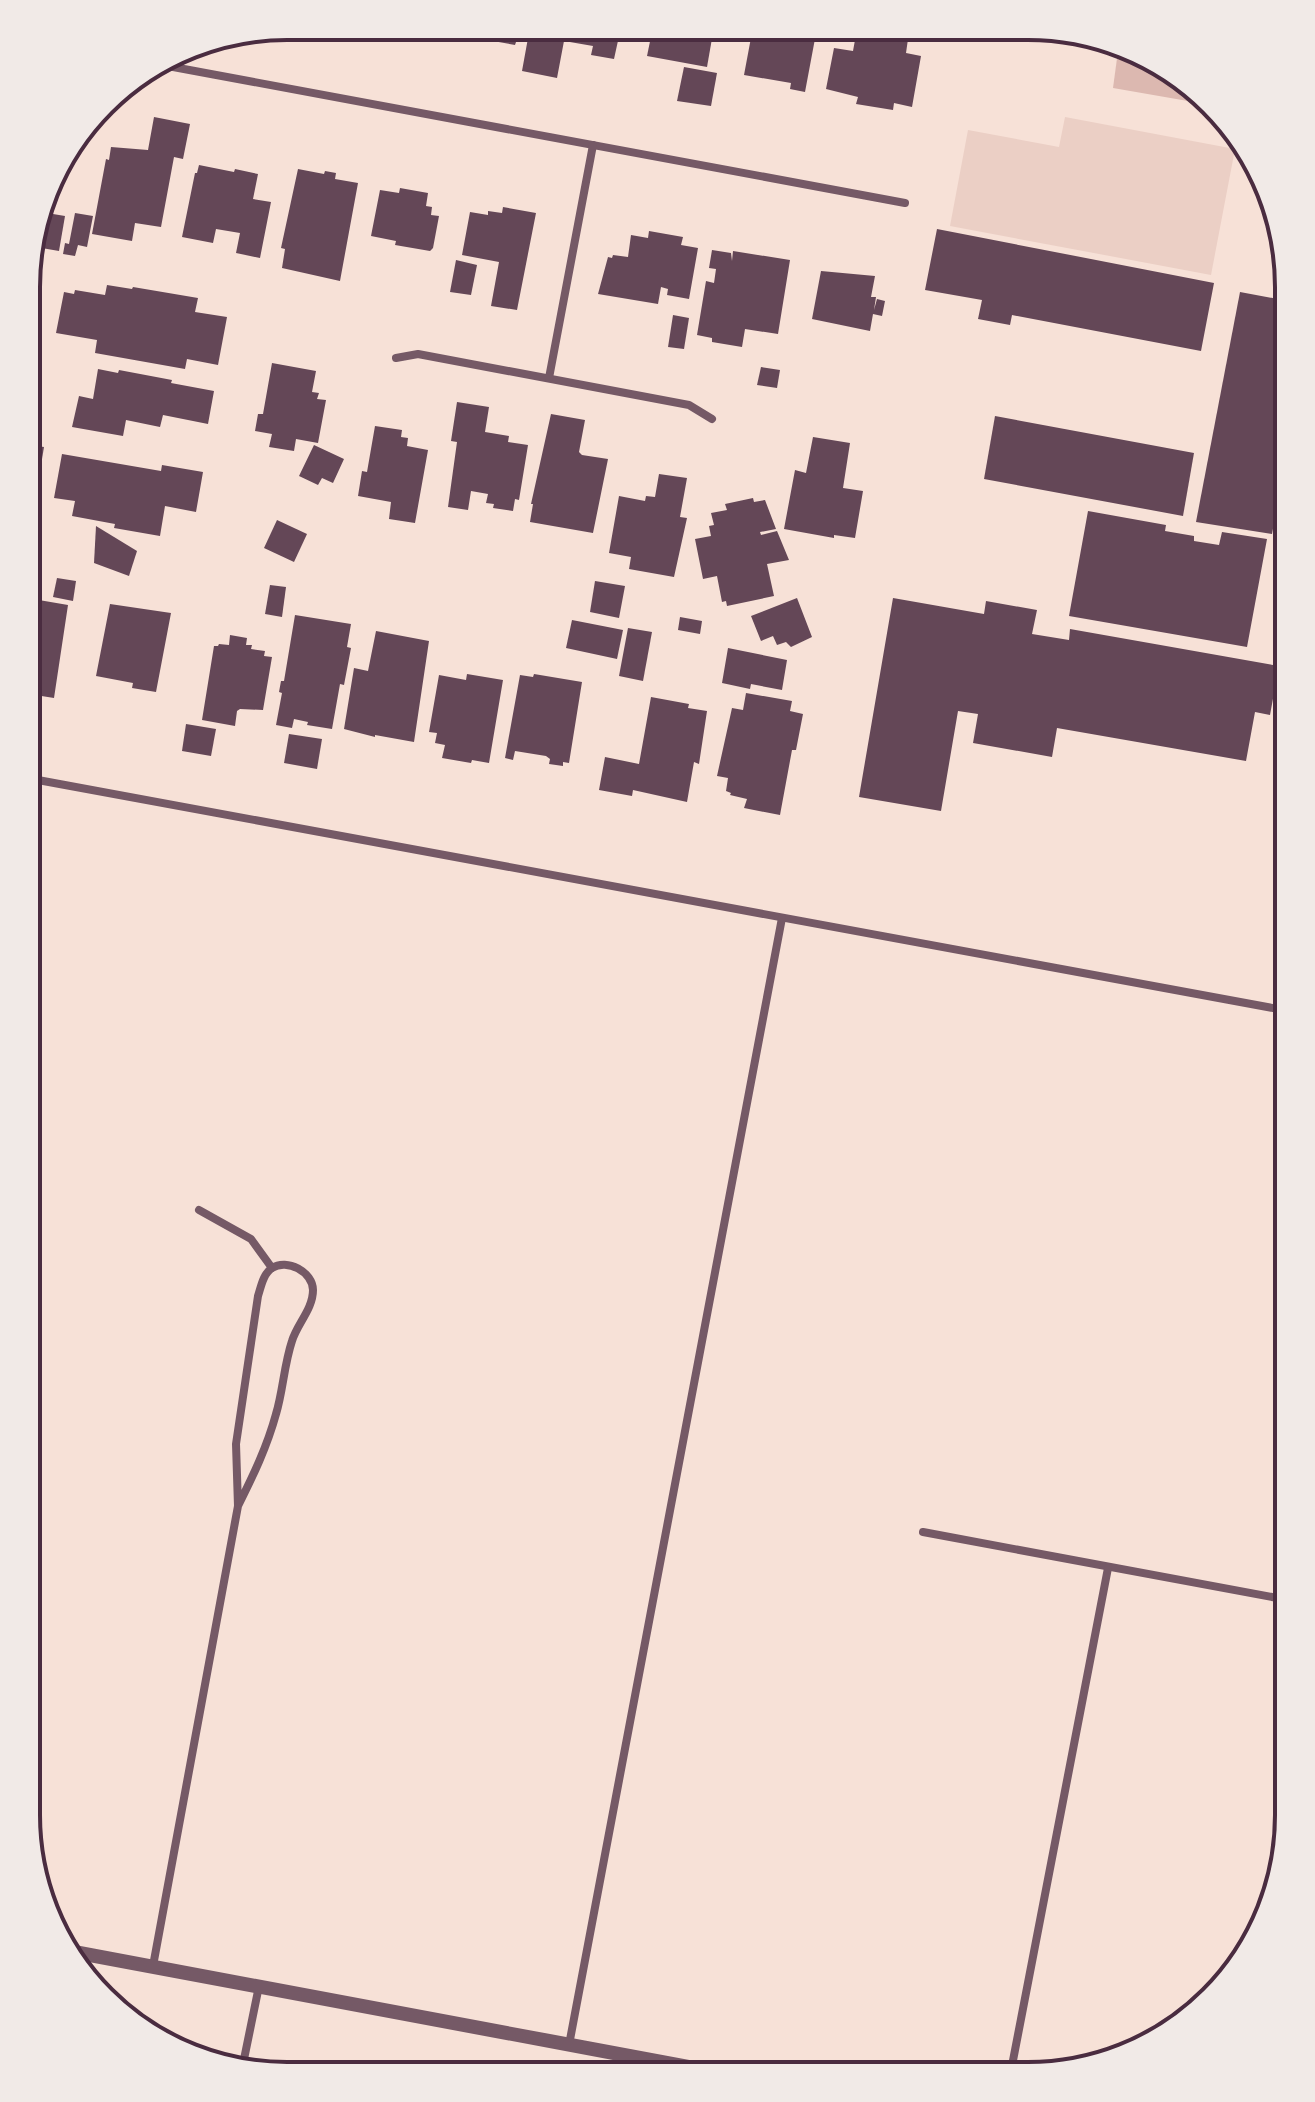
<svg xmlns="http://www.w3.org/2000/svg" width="1315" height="2102" viewBox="0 0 1315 2102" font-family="Signika,sans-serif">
<rect width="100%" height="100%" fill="#f7e1d7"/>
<!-- green -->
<path fill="#ebcfc5" d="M1065,117l170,32 -24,126 -261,-49 18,-96 91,17z"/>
<!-- water -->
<path fill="#dcb8b0" d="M1118,51l69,29 18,24 -92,-16z"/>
<!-- building -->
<g fill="#644757">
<path d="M472,27h49l-6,18 -45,-8z"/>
<path d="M530,27h91l-7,32 -23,-4 2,-9 -29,-5 -7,37 -35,-7z"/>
<path d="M653,27h61l-7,40 -60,-11z"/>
<path d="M753,27l64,1 -12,64 -15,-3 1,-6 -47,-8z"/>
<path d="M857,29l51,10 -2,14 15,3 -9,51 -18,-4 -1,7 -37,-6 2,-7 -32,-8 8,-41 19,3z"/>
<path d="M684,67l33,6 -6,33 -34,-5z"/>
<path d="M154,117l36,7 -7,35 -9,-2 -13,70 -26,-4 -3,18 -40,-7 14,-75 3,1 2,-13 37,3z"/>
<path d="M68,152h3l-5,27 -11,-2 -2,13 -5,-1 5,-18z"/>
<path d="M199,165l35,7 1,-3 23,5 -5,25 18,3 -11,56 -24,-5 4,-20 -24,-4 -3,14 -31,-6 13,-64h2z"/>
<path d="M298,169l26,5 1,-3 11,2 -1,6 23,4 -18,98 -58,-13 3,-19 -4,-1z"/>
<path d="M400,188l28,5 -2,13 6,1 -1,8 8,1 -6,32 -3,3 -35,-6 1,-4 -25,-5 9,-46 19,3z"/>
<path d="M503,207l33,6 -19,97 -26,-4 8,-44 -37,-7 8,-43 18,3v-4l14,2z"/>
<path d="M41,212l24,4 -6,35 -29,-5z"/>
<path d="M75,213l18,3 -6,31 -9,-2 -3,11 -12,-2 2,-11 4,1z"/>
<path d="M937,229l277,54 -13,68 -189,-36 -2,10 -32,-6 4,-19 -57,-10z"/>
<path d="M649,231l34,6 -2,8 17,3 -9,51 -22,-4 1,-6 -7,-2 -3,17 -60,-10 10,-37 4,1 1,-3 15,2 3,-22 17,3z"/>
<path d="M712,250l19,3 1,8 1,-10 57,9 -12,74 -33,-5 -3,18 -30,-5v-4l-15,-3 9,-54 8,2 2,-14 -7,-1z"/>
<path d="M456,260l21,5 -6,30 -21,-3z"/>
<path d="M821,271l54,5 -4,21h5l-2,13 3,-11 8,2 -3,15 -9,-2 -3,17 -58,-12z"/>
<path d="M107,285l25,4 1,-2 65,11 -3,14 32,5 -9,48 -31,-6 -2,10 -90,-16 2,-13 -41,-7 8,-41 10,2 1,-4 30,5z"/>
<path d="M1240,292l49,9v144l-17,89 -76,-12z"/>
<path d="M673,315l16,3 -5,31 -16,-2z"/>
<path d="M272,363l44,8 -4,21 7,1 -2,6 9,1 -8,43 -22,-4 -2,12 -25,-4 3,-13 -17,-3 3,-17h5z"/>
<path d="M761,367l19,3 -3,18 -20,-3z"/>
<path d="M98,369l20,4 1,-3 53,10 -1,3 43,8 -6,33 -45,-9 -3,12 -34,-7 -3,16 -51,-9 7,-31 14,3z"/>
<path d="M457,402l32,5 -4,25 24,4 -1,6 20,3 -9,55 -4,-1 -2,12 -20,-3 1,-4 -8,-1 2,-9 -17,-3 -3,19 -20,-3 9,-65 -6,-1z"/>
<path d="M551,414l34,6 -6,32 3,3 26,4 -15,74 -63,-11 3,-18h-2z"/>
<path d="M995,416l199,37 -11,63 -199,-37z"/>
<path d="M375,426l27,4 -1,7 7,1 -1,8 21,4 -13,73 -26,-4 2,-17 -33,-6 4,-25 5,1z"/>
<path d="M813,437l37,6 -7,45 20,3 -8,47 -21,-3v3l-50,-9 11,-59 11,3z"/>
<path d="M30,445l14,2 -2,12 -13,-1z"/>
<path d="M314,445l30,14 -11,24 -11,-5 -4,7 -19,-9z"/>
<path d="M62,454l99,17 1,-6 41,7 -7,40 -31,-6 -5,30 -46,-8 1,-4 -43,-8 3,-15 -21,-3z"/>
<path d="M659,474l28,4 -7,39 7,1 -13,59 -45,-8 2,-12 -22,-4 10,-57 26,5 1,-5 9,1z"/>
<path d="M753,498l1,4 11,-2 11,29 -16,3 1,3 16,-4 12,29 -22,4 7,32 -47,10 -1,-5 -4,1 -5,-26 -14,3 -8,-40 16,-3 -2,-10 5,-1 -3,-12 16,-3 -2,-6z"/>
<path d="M1088,511l78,14 -1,6 29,5v5l25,4 3,-13 45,7 -20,108 -178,-31z"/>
<path d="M277,520l30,14 -13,28 -30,-14z"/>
<path d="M96,526l41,25 -8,25 -35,-13z"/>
<path d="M57,578l19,3 -3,20 -20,-4z"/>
<path d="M595,581l30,5 -6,32 -29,-6z"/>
<path d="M270,585l16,2 -4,30 -17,-3z"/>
<path d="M28,591l5,8 35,6 -14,93 -25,-4z"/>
<path d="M797,598l15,39 -21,10 -5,-5 -9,3 -4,-9 -12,5 -10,-25z"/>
<path d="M893,598l91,16 2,-13 51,9 -5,24 37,6 1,-11 209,37 -9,49 -15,-3 -9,49 -189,-33 -5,29 -79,-14 5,-29 -20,-3 -17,100 -82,-14z"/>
<path d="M110,604l61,9 -15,79 -24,-4 1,-5 -37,-7z"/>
<path d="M295,615l56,9 -4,23 4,1 -7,37 -4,-1 -8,45 -25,-4 1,-3 -14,-3 -2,9 -16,-3 6,-32 -3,-1 2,-11h3z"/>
<path d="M680,617l22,4 -2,13 -22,-4z"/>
<path d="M572,620l51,10 -6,29 -51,-11z"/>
<path d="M628,628l24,4 -9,49 -24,-5z"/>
<path d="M376,631l53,10 -15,101 -39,-7v2l-31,-8 10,-61 14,3z"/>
<path d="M230,635l17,3 -1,7h6l-1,4 14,2 -1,5 8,1 -9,53 -23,-1 -3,2 -2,15 -33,-6 12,-74h4l1,-2 10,1z"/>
<path d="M728,648l59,12 -5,30 -31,-6 -1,5 -28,-6z"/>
<path d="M467,674l36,6 -14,83 -17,-3 -1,3 -29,-5 3,-13 -10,-2 2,-10 -8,-1 10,-57 27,5z"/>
<path d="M534,674l48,8 -13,81 -6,-1v4l-14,-2 1,-5 -4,-3 -31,-5 -2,9 -8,-2 15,-83 13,2z"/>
<path d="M746,693l46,8 -2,10 13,3 -7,36h-4l-12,65 -36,-7 3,-9 -17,-4 1,-2 -5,-2 2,-13 -11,-2 15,-68 11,2z"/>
<path d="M651,697l38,7 -1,4 19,3 -8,53 -5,-2 -7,40 -54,-12 -1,6 -33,-6 6,-33 34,7z"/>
<path d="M186,724l30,5 -5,27 -29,-5z"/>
<path d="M289,734l33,5 -5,30 -33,-6z"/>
</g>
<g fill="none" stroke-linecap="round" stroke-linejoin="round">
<!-- minor -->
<g stroke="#755966" stroke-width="8">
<path d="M157,64l748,139"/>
<path d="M396,358l22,-4 271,51 23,14"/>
<path d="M549,378l44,-233"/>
<path d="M27,778l1262,233"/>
<path d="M199,1210l52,29 21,29"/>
<path d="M923,1532l365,68"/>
<path d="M153,1966l85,-460 -2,-62 22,-148c3,-9 5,-22 14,-28 15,-10 41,4 41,22 0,19 -16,34 -21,51 -8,24 -9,50 -16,73 -9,33 -23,62 -38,92"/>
<path d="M569,2045l213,-1127"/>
<path d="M242,2069l17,-83"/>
<path d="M1010,2076l98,-508"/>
</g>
<!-- tertiary -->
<path stroke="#755966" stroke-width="14" d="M74,1952l657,123"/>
</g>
<!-- crop -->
<path d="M0 0H1315V2102H0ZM287 40H1028A247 247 0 0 1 1275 287V1815A247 247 0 0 1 1028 2062H287A247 247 0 0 1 40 1815V287A247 247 0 0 1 287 40Z" fill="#f1eae7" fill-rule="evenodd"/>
<path fill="none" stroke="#4a2c40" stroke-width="4" d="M287 40H1028A247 247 0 0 1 1275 287V1815A247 247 0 0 1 1028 2062H287A247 247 0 0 1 40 1815V287A247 247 0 0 1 287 40Z"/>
</svg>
